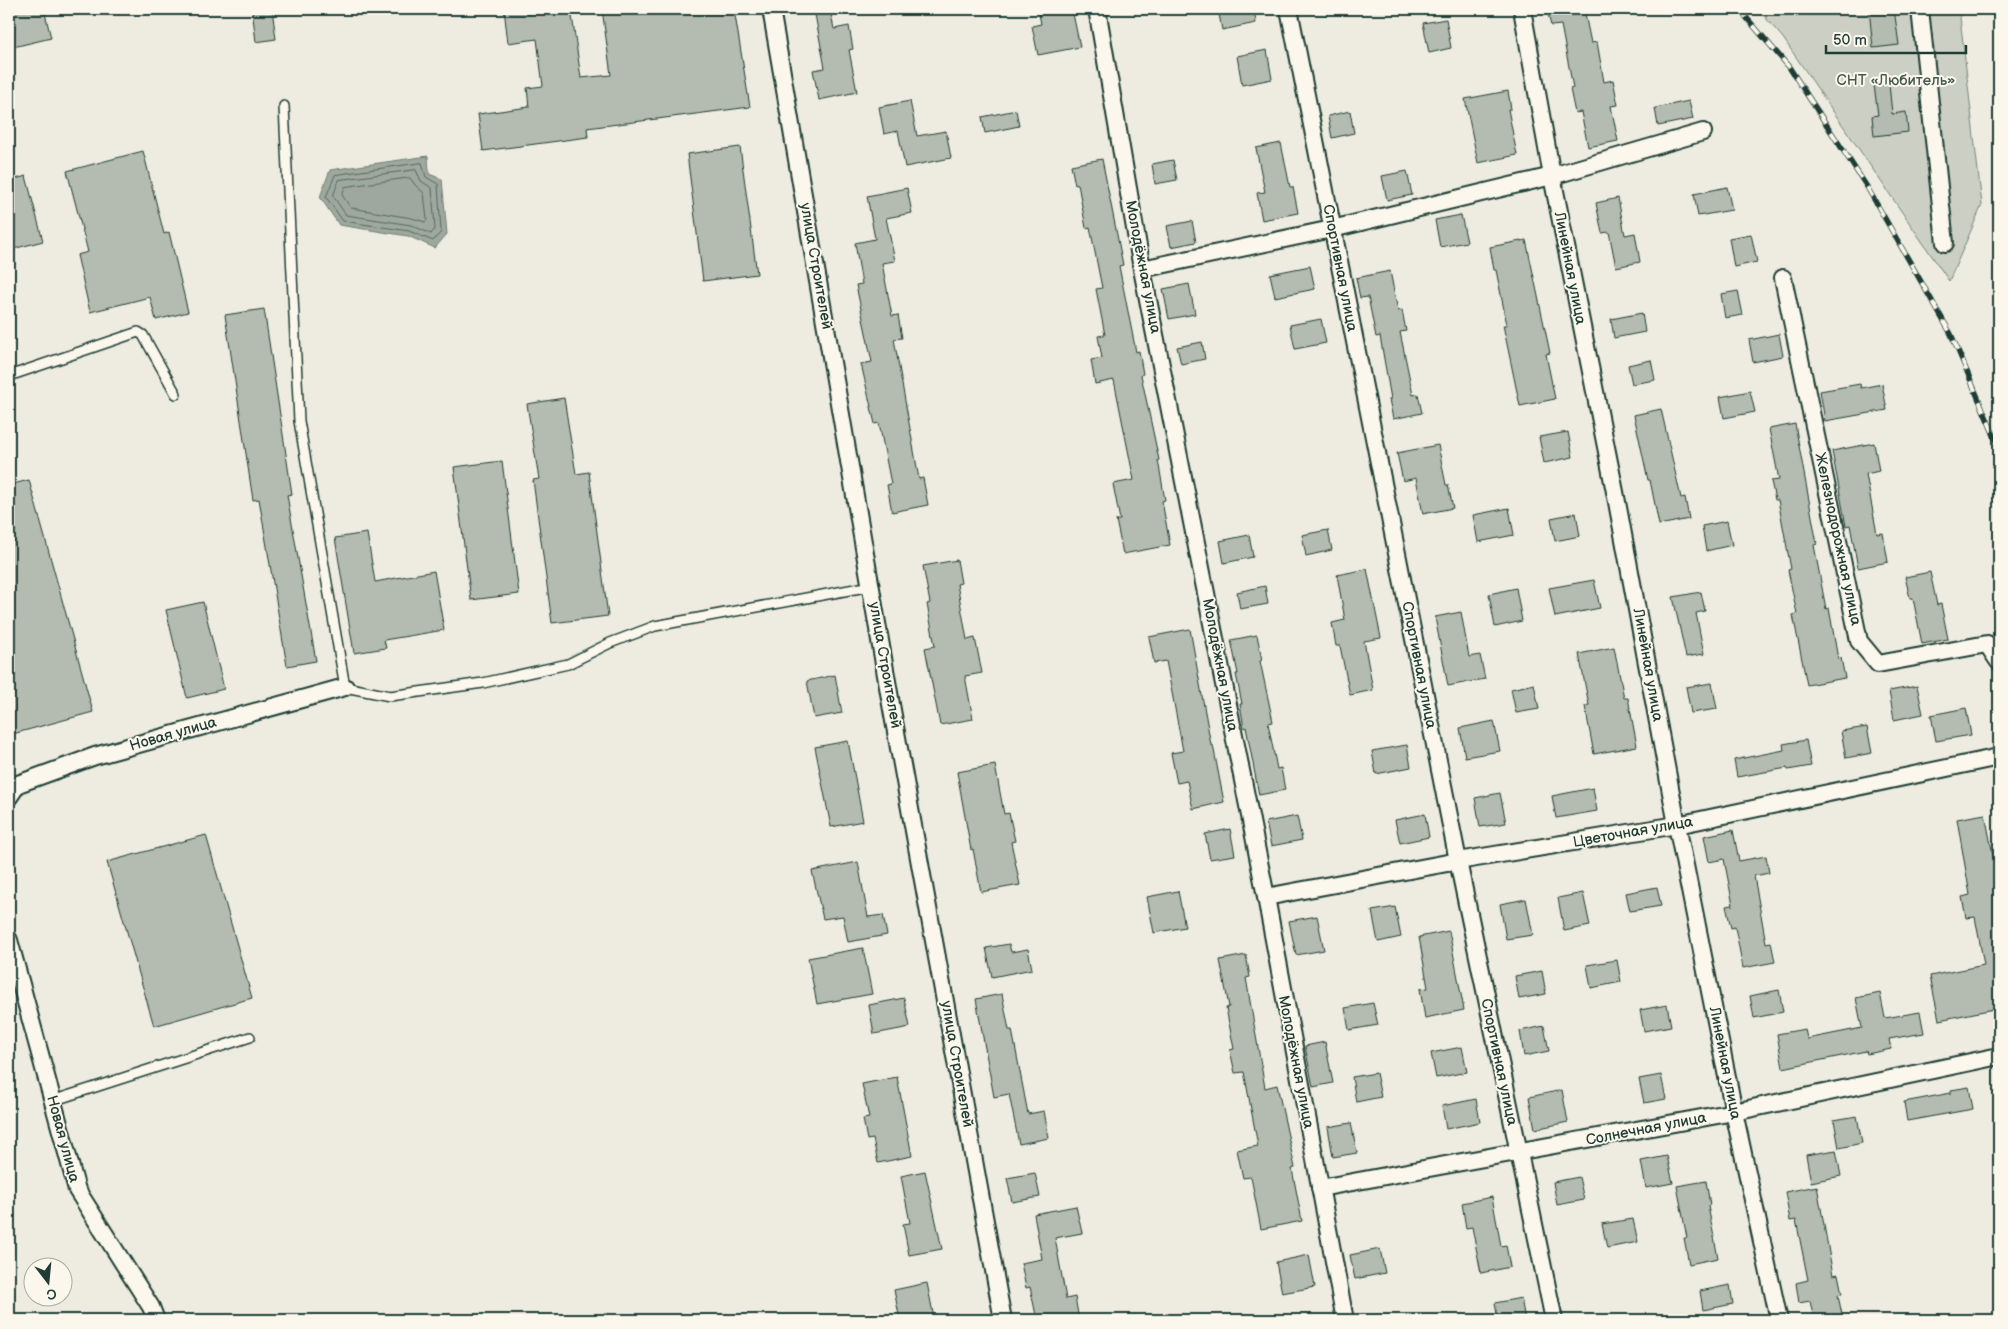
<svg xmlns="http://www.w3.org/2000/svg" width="2008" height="1329" viewBox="0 0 2008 1329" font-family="'Balsamiq Sans',sans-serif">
<rect width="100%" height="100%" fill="#eeece1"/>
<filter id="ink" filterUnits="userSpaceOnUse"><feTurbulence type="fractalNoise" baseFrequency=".02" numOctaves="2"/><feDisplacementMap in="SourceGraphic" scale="10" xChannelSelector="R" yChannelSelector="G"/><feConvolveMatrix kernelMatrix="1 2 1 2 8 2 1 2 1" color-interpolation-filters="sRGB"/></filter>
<g filter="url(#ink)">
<!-- green -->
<path fill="#cbcfc4" stroke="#75867c" d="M1758,9h201l23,196 -33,76 -166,-243z"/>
<!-- water -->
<path fill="#9fa89f" stroke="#6c7d74" d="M428,156l1,18 13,5 5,55 -12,14 -27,-12 -69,-11 -19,-28 10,-27z"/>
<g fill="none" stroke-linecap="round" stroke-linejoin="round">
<!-- shore -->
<g stroke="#52685f" stroke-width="1">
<path d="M422,163l4,14 12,7 3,48 -8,9 -24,-10 -66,-10 -17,-24 9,-22z"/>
<path d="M416,170l5,11 11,7 3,41 -4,5 -20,-9 -65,-10 -13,-19 6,-16z"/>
<path d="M410,178l6,8 8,7 3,27 -2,2 -13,-4 -61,-10 -9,-13 3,-8z"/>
</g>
</g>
<!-- building -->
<g fill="#b4bbb0" stroke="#1f3d34">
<path d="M20,9h24l7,29 -42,10v-36z"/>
<path d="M252,9h20l4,30 -20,3z"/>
<path d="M504,9h67l10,69 30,-3 -9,-66h132l16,98 -163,21 1,9 -105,14 -5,-37 51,-7 -2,-19 16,-2 -6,-47 -29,4z"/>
<path d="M814,9h16l4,20 15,-3 4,23 -4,1 8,42 -38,8 -6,-30 12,-2z"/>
<path d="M1038,9h34l8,38 -42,8 -6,-29 9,-2z"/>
<path d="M1218,9h36l2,14 -34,7z"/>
<path d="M1547,9h37l7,34 6,-1 7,40 9,-2 5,25 -7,1 7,35 -30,6 -7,-35 -6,1 -5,-24 3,-1 -12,-63 -10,1z"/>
<path d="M1869,9h25l5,36 -26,3z"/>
<path d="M1446,19l5,29 -22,5 -6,-30z"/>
<path d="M1267,50l5,29 -30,6 -5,-29z"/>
<path d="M1889,84l3,30 14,-2 2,20 -34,4 -2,-20 6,-1 -4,-30z"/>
<path d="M1508,91l3,18h-3l9,46 -39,8 -13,-64z"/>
<path d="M910,101l7,35 29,-5 5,27 -46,9 -7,-36 -14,3 -5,-27z"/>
<path d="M1689,101l4,18 -35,7 -3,-18z"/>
<path d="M1016,110l3,16 -34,7 -3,-16z"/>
<path d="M1350,111l4,22 -22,5 -4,-22z"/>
<path d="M1281,143l9,44h3l5,26 -36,7 -5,-27 8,-1 -9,-44z"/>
<path d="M740,147l17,127 -54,7 -16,-127z"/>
<path d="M143,151l21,83 5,-2 19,80 -32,8 -6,-23 -60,15 -13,-57 11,-3 -21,-81z"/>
<path d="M1102,159l21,106 -4,1 17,86 3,-1 4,23 -2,1 18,85h-1l7,40 -3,1 8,44 -47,9 -7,-34h4l-7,-36 21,-4 -20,-100 -19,4 -4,-24 11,-2 -4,-22 7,-1 -9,-46 6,-1 -12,-61 -4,1 -8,-44 -3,1 -4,-20z"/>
<path d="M1173,160l4,20 -22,4 -3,-20z"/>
<path d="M1407,171l5,24 -25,5 -5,-24z"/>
<path d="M26,176l17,65 -34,9v-69z"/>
<path d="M1727,187l5,23 -34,6 -4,-22z"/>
<path d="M907,188l5,25 -26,5 9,43 -13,2 10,53 6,-1 4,23 -8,1 25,140 4,-1 5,27 -36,7 -5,-27 4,-1 -12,-61 -4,1 -14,-60 11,-2 -16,-77 6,-1 -7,-41 20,-4 -8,-43z"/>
<path d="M1618,198l7,37 10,-2 5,29 -24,5 -7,-35 -7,1 -6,-30z"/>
<path d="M1461,215l6,27 -27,5 -5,-27z"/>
<path d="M1192,221l4,21 -25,5 -4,-21z"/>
<path d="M1751,234l6,28 -23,5 -5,-29z"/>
<path d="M1526,240l24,113 -4,1 9,45 -35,7 -17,-81h4l-11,-55h-2l-4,-23z"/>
<path d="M1310,266l5,23 -40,8 -5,-23z"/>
<path d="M1390,271l8,40 4,-1 4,21 -6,1 13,63 5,-1 4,19 -29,6 -4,-20h2l-11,-63 -4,1 -8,-40 -8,1 -4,-20z"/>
<path d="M1189,284l6,30 -26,5 -6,-30z"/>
<path d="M1738,291l5,24 -18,3 -4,-24z"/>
<path d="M264,309l28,185 -5,1 29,166 -29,5 -28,-167 -6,1 -28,-185z"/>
<path d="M1642,313l3,19 -31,6 -3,-19z"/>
<path d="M1321,319l5,24 -31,6 -5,-24z"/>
<path d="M1779,334l4,22 -30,6 -4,-22z"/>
<path d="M1202,342l3,17 -24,5 -4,-17z"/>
<path d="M1651,360l4,20 -23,4 -4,-19z"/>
<path d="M1860,384l1,4 21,-4 5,26 -62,11 -5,-30z"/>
<path d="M1750,391l5,21 -31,6 -4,-21z"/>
<path d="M564,398l12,76 13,-2 19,144 -56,7 -19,-143 6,-1 -12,-75z"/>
<path d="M1661,409l20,89 4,-1 4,22 -30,6 -9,-45h-2l-14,-65z"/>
<path d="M1795,424l22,120 -3,1 12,64 3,-1 9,51 3,-1 4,20 -38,7 -14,-70 4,-1 -9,-44 3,-1 -13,-69h-3l-4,-19 8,-1 -10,-51z"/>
<path d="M1568,432l5,25 -29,6 -5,-26z"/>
<path d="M1874,443l5,28 -13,3 11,60 6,-1 5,29 -30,6 -8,-43 -4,1 -14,-75z"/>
<path d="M1438,445l8,40h2l5,23 -30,6 -7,-36 -13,3 -6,-28z"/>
<path d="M502,461l17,133 -48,6 -17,-133z"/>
<path d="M29,480l64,232 -84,23v-250z"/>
<path d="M1509,508l5,27 -36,7 -5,-27z"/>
<path d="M1576,513l4,23 -25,5 -4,-23z"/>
<path d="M1727,521l5,24 -26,6 -4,-25z"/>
<path d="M1328,530l4,20 -26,6 -4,-21z"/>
<path d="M367,533l8,49 59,-11 10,59 -60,10 2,8 -32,5 -19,-115z"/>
<path d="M1249,535l4,22 -29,6 -4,-22z"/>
<path d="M957,560l4,23 -4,1 10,56 8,-2 7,35 -17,3 8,43 -33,6 -15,-77 10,-2 -8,-42 3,-1 -7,-37z"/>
<path d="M1367,569l14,69 -17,3 9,49 -23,5 -10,-49h-4l-4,-23 13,-3 -8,-45z"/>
<path d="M1930,572l7,33 4,-1 7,35 -26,5 -9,-46h-3l-5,-21z"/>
<path d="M1594,580l6,28 -45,9 -6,-29z"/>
<path d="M1265,586l3,18 -28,5 -3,-17z"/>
<path d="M1516,588l6,33 -27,6 -6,-33z"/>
<path d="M1701,592l4,19 -9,2 8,41 -18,3 -13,-60z"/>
<path d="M203,602l21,87 -37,9 -21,-88z"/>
<path d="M1461,612l8,45 11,-2 5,24 -37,7 -13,-69z"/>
<path d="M1190,629l21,116h2l11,57 -31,7 -6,-28 -10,2 -6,-30 12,-2 -17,-90 -12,2 -5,-26z"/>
<path d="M1257,635l5,25 -2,1 13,61 -5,1 9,46 4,-1 4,22 -26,5 -13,-68 -2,1 -4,-24h2l-6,-30h2l-7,-34z"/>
<path d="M1614,647l10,51h4l9,48 -43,8 -9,-48 4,-1 -10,-51z"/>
<path d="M835,675l7,38 -28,5 -7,-37z"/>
<path d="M1712,683l5,26 -26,4 -5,-26z"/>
<path d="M1534,684l5,25 -23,4 -5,-24z"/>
<path d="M1917,686l6,28 -29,6 -5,-29z"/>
<path d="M1966,708l5,27 -35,6 -5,-26z"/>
<path d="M1494,721l6,30 -35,6 -5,-29z"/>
<path d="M1867,727l5,26 -26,5 -5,-27z"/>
<path d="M1806,740l5,26 -23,4 -1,-2 -50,9 -3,-17 50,-10 -1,-6z"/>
<path d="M848,741l15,80 -32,6 -16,-80z"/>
<path d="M1407,745l4,22 -35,7 -4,-23z"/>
<path d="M995,765l9,49 5,-1 6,28 -4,1 9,43 -39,7 -8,-43 -2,1 -14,-78z"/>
<path d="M1593,788l4,23 -41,7 -4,-22z"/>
<path d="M1500,793l6,30 -26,4 -5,-29z"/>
<path d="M1425,814l4,23 -29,6 -5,-23z"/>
<path d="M1985,814l14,72v122l-60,12 -9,-44 54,-11 -9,-48 -9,1 -4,-21 8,-2 -13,-76z"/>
<path d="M1297,816l5,24 -31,6 -5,-24z"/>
<path d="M1230,829l5,26 -25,4 -5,-25z"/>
<path d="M1733,830l6,31 27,-5 3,17 -15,3 12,67 5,-1 4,20 -32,6 -8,-41 -4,1 -5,-22 7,-1 -9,-46 -15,3 -5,-26z"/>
<path d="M206,835l46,163 -98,28 -47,-164z"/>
<path d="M858,862l10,55 15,-2 4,20 -39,7 -5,-26 -20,3 -11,-48z"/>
<path d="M1657,887l4,19 -31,5 -4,-18z"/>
<path d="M1178,891l7,36 -31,6 -7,-36z"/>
<path d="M1583,893l7,33 -26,5 -6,-33z"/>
<path d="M1526,899l7,36 -27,4 -6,-35z"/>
<path d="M1395,907l6,30 -23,5 -6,-31z"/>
<path d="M1317,916l7,34 -28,5 -7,-34z"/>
<path d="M1449,931l15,79 -39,8 -5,-29 8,-1 -9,-51z"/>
<path d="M1009,944l2,8 17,-3 4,20 -40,8 -6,-29z"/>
<path d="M863,948l9,46 -55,10 -9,-46z"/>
<path d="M1246,955l4,22 -4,1 19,110 12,-3 18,83 -3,1 10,52 -41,8 -10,-52 -8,1 -6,-28 21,-4 -14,-74 -9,1 -5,-23 4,-1 -8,-41 3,-1 -9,-47z"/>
<path d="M1617,960l4,22 -30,6 -4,-23z"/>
<path d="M1542,971l4,23 -27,5 -4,-23z"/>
<path d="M1779,990l4,22 -29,6 -4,-22z"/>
<path d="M1880,993l5,25 35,-6 4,21 -35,6 2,10 -24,5 -1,-3 -83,17 -6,-34 28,-5 2,10 55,-11 -6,-30z"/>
<path d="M1002,994l7,36h3l16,84 16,-3 5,27 -30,6 -10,-50 -15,3 -18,-98z"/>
<path d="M904,998l6,29 -36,7 -5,-29z"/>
<path d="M1373,1003l5,22 -29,5 -4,-22z"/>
<path d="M1667,1005l4,21 -27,5 -4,-21z"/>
<path d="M1544,1026l5,25 -25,5 -4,-25z"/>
<path d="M1325,1042l8,41 -20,4 -8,-41z"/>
<path d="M1462,1047l5,25 -31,6 -5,-25z"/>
<path d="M1376,1073l5,24 -25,5 -4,-25z"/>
<path d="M1661,1075l5,24 -22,4 -5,-24z"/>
<path d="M897,1077l15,79 -34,7 -5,-24 -6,1 -4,-21 6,-1 -7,-34z"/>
<path d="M1969,1087l4,22 -66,12 -3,-19 47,-9v-3z"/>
<path d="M1562,1090l6,32 -33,7 -6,-32z"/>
<path d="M1476,1099l4,23 -34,7 -4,-23z"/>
<path d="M1857,1116l5,27 -23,5 -5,-28z"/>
<path d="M1351,1123l6,30 -24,4 -5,-30z"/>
<path d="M1836,1150l5,26 -30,6 -5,-27z"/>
<path d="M1667,1156l6,27 -27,5 -5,-27z"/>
<path d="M925,1171l17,78 -33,6 -6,-31 7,-1 -9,-47z"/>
<path d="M1035,1173l5,24 -28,5 -5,-24z"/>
<path d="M1579,1177l5,23 -27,5 -4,-23z"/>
<path d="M1706,1181l4,24 -2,1 10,52 -29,6 -5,-26h3l-10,-52z"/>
<path d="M1817,1186l16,89 5,-1 4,20 -4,1 5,25h-29l-4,-19 -11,2 -3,-20 12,-3 -12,-60 -6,1 -5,-29z"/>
<path d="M1492,1197l9,49 5,-1 4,22 -29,6 -9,-46 -6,1 -4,-25z"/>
<path d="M1076,1206l6,27 -27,5 11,61 9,-2 4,23h-42l-7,-33 -4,1 -5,-25 21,-4 -8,-45z"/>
<path d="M1633,1219l5,23 -31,6 -5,-24z"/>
<path d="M1380,1249l5,24 -30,6 -5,-24z"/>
<path d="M1309,1255l6,32 -33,6 -6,-31z"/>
<path d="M927,1283l7,35 -12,2h-22l-6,-30z"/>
<path d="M1730,1285l3,19 -30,6 -3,-19z"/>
<path d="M1521,1298l4,22h-27l-3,-17z"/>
</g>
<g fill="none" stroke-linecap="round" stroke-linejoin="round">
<!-- lane casing -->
<g stroke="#1f3d34" stroke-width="12">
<g id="lane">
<path d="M284,106l15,315 46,266 45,9 93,-13 85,-19 42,-21 45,-17 216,-40"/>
<path d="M9,376l129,-44 5,3 33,59"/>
<path d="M52,1101l198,-64"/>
</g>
</g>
<!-- street casing -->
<g stroke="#1f3d34" stroke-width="20">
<g id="street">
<path d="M771,9l121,701 111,610"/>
<path d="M1097,9l45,260 124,628 79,423"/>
<path d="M1289,9l169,852 96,459"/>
<path d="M1522,9l30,167 65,326 60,323 57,287 45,208"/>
<path d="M1920,9l25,234"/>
<path d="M1142,269l190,-40 220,-53 151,-44"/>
<path d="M1783,278l76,363 19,23 109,-20 12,18"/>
<path d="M9,797l9,-13 77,-28 250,-69"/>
<path d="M1266,897l192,-36 219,-36 322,-68"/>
<path d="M9,940l68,250 74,117 5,13"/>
<path d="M1320,1188l414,-76 265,-56"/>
</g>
</g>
<!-- lane -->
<use href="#lane" stroke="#fbf7ec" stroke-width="9"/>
<!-- street -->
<use href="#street" stroke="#fbf7ec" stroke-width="16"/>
<!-- rail casing -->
<g stroke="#1f3d34" stroke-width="5.5">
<path id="rail" d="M1739,9l50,58 78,120 84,147 48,113"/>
</g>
<!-- rail -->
<use href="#rail" stroke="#fbf7ec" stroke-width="4" stroke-dasharray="11" stroke-linecap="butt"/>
</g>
</g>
<g text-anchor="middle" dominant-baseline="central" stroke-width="4" stroke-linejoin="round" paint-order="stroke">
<!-- park labels -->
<g font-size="15" fill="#415a51" stroke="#fbf7ec">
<text x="1896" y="80">СНТ «Любитель»</text>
</g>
<!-- street labels -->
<g font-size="15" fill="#1f3d34" stroke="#fbf7ec">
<text transform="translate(816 266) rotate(80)">улица Строителей</text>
<text transform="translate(1143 267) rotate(79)">Молодёжная улица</text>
<text transform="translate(1340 268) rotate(79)">Спортивная улица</text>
<text transform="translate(1570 268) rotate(79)">Линейная улица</text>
<text transform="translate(1838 539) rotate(78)">Железнодорожная улица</text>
<text transform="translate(885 665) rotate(80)">улица Строителей</text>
<text transform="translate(1220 665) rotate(79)">Молодёжная улица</text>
<text transform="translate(1419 665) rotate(79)">Спортивная улица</text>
<text transform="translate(1648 665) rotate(80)">Линейная улица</text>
<text transform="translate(173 734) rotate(-16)">Новая улица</text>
<text transform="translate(1633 832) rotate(-10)">Цветочная улица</text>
<text transform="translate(1296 1062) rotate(79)">Молодёжная улица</text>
<text transform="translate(1499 1062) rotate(78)">Спортивная улица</text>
<text transform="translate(1725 1063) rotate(79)">Линейная улица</text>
<text transform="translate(957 1064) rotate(80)">улица Строителей</text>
<text transform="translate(1646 1129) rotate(-11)">Солнечная улица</text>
<text transform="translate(63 1139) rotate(75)">Новая улица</text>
</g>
</g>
<!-- margin -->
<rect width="2008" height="1329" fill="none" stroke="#fbf7ec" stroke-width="30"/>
<rect x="15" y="15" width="1978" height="1299" fill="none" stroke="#1f3d34" stroke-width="2" filter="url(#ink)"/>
<!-- north arrow -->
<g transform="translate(48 1282) rotate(164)"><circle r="24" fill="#fbf7ec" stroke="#a3ada2"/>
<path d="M0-4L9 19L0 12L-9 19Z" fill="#1f3d34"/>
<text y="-8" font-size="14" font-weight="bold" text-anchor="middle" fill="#1f3d34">С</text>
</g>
<!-- scale -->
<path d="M1826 45v8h140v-8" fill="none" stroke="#1f3d34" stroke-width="2.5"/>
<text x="1833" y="45" font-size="15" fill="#1f3d34" stroke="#fbf7ec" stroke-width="4" paint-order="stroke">50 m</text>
</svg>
